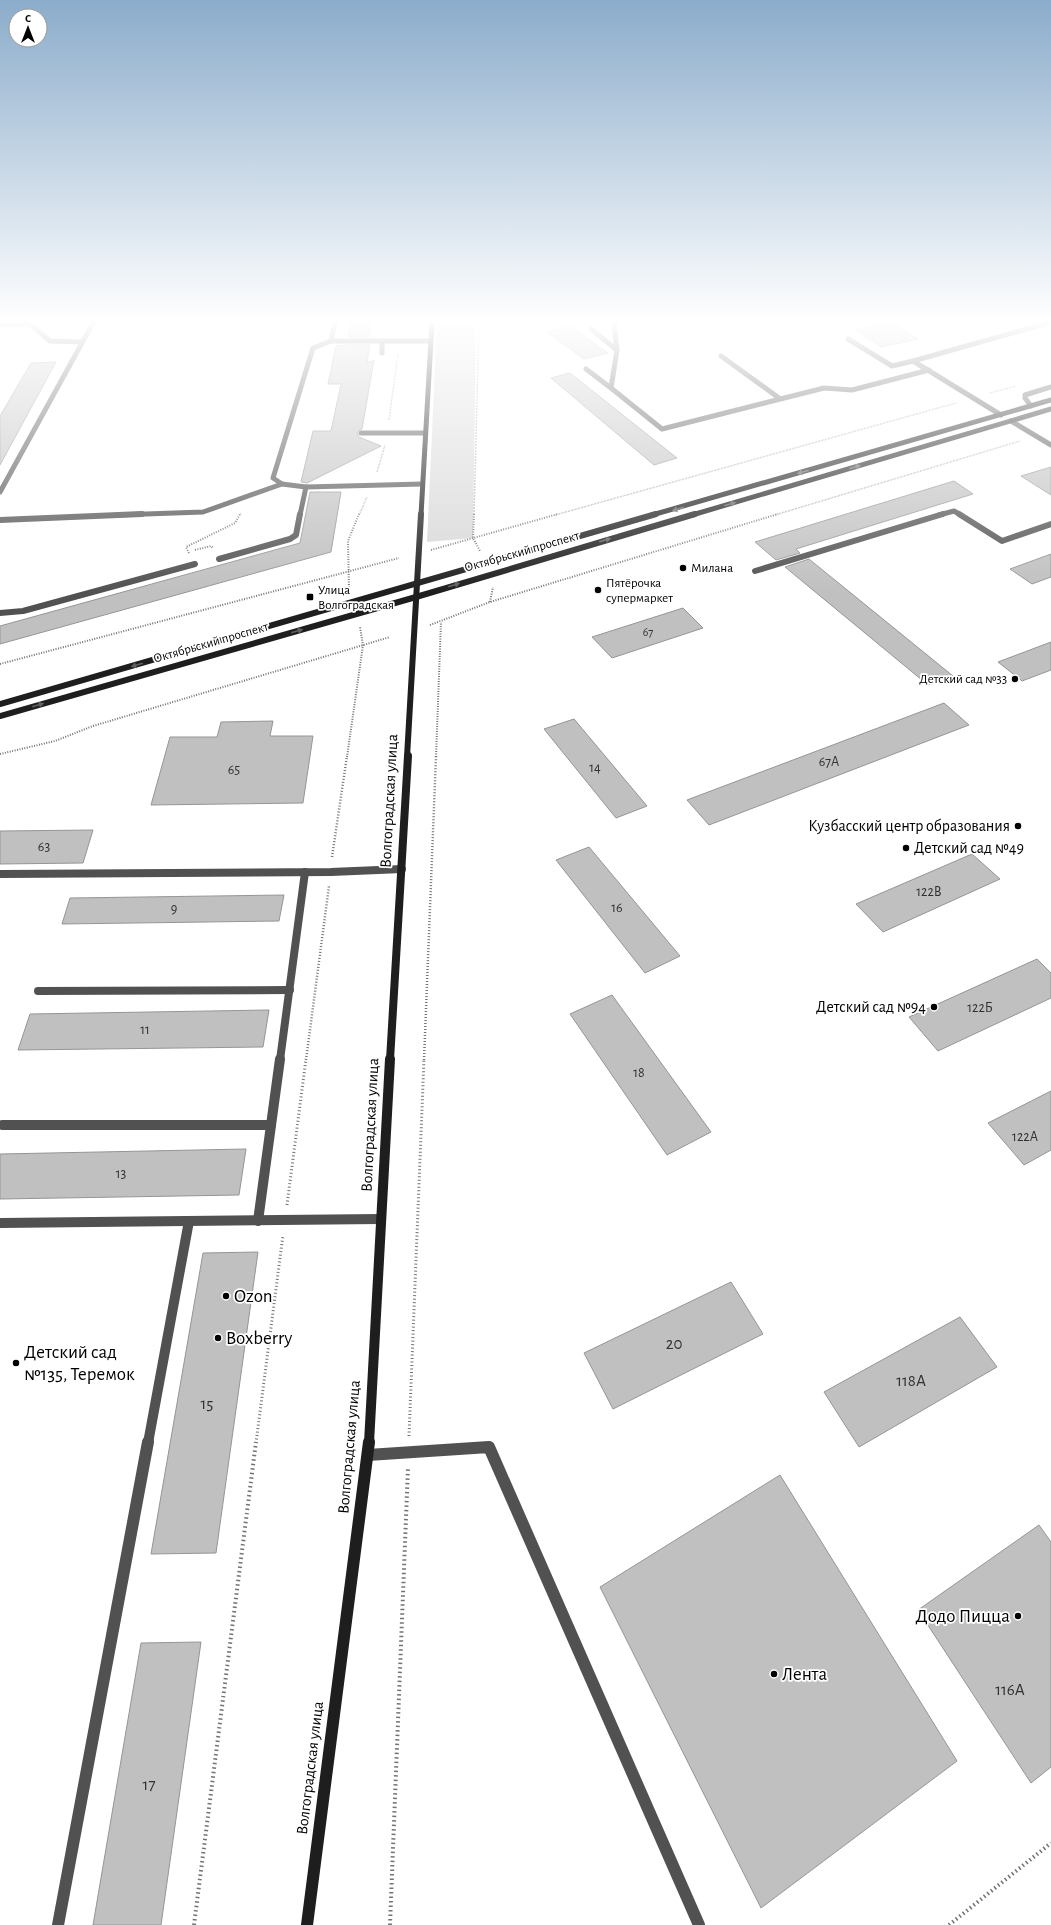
<svg xmlns="http://www.w3.org/2000/svg" width="1051" height="1925" viewBox="0 0 1051 1925" font-family="'Alegreya Sans',sans-serif">
<rect width="100%" height="100%" fill="#fff"/>
<!-- green -->
<path fill="#d8d8d8" d="M437,323h39l-3,215 -46,4z"/>
<!-- building -->
<g fill="#c0c0c0" stroke="#959595">
<path d="M351,323h21l-3,14h-21z"/>
<path d="M886,323h7l25,16 -37,8 -26,-17z"/>
<path d="M570,326l38,27 -24,6 -37,-27z"/>
<path d="M346,345h24l-3,18 7,-3 -12,69 -3,1 -2,3 2,4 22,9 -74,37 -6,-1 12,-51h18l10,-47h-13l8,-38z"/>
<path d="M56,362l-56,103v-49l31,-53z"/>
<path d="M570,373l107,85 -23,7 -103,-87z"/>
<path d="M1051,467v28l-30,-19z"/>
<path d="M954,481l19,13 -177,55 4,4 -24,7 -21,-18z"/>
<path d="M310,492h31l-10,60 -331,92v-18l300,-83z"/>
<path d="M1051,554v23l-19,7 -22,-15z"/>
<path d="M809,559l144,117 -25,9 -143,-118z"/>
<path d="M683,608l20,20 -91,30 -20,-21z"/>
<path d="M1051,642v28l-29,11 -24,-19z"/>
<path d="M944,703l25,22 -260,100 -22,-25z"/>
<path d="M574,719l73,87 -31,12 -72,-89z"/>
<path d="M273,721l-3,15h43l-10,67 -152,2 19,-68h47l4,-15z"/>
<path d="M93,830l-10,33 -83,1v-33z"/>
<path d="M589,847l91,109 -35,17 -89,-113z"/>
<path d="M972,854l28,25 -117,53 -27,-28z"/>
<path d="M284,895l-5,26 -217,3 8,-26z"/>
<path d="M1037,959l14,14v25l-113,53 -29,-34z"/>
<path d="M612,995l99,137 -44,23 -97,-141z"/>
<path d="M269,1010l-6,37 -245,3 12,-36z"/>
<path d="M1051,1091v59l-27,15 -36,-42z"/>
<path d="M246,1149l-7,46 -239,4v-45z"/>
<path d="M258,1252l-42,301 -65,1 52,-301z"/>
<path d="M731,1282l32,52 -150,75 -29,-56z"/>
<path d="M960,1317l37,50 -138,80 -35,-55z"/>
<path d="M780,1475l177,286 -196,147 -161,-321z"/>
<path d="M1039,1525l12,17v225l-20,16 -113,-173z"/>
<path d="M201,1642l-40,283h-68l48,-282z"/>
</g>
<g fill="none" stroke-linecap="round" stroke-linejoin="round">
<!-- path-far4 -->
<g stroke="#737373" stroke-width="1.5" stroke-dasharray="0.5 1" stroke-linecap="butt">
<path d="M990,393l26,-7"/>
<path d="M389,420l9,-66"/>
<path d="M377,472l8,-27"/>
<path d="M240,515l1,-2"/>
<path d="M359,515l8,-18"/>
<path d="M474,515l5,-192"/>
<path d="M555,515l401,-112"/>
<path d="M775,515l245,-74"/>
</g>
<!-- path-far3 -->
<g stroke="#737373" stroke-width="2" stroke-dasharray="1 1.5" stroke-linecap="butt">
<path d="M474,514l-1,24 7,13"/>
<path d="M195,550l16,-4 2,2"/>
<path d="M431,550l127,-36"/>
<path d="M189,553l-3,-6 49,-24 5,-9"/>
<path d="M349,590l-1,-49 11,-27"/>
<path d="M490,602l3,-15"/>
<path d="M430,625l60,-23 288,-88"/>
<path d="M0,664l399,-106"/>
<path d="M0,754l55,-13 38,-15 297,-89"/>
<path d="M347,757l16,-112 -3,-18"/>
<path d="M436,757l5,-135"/>
</g>
<!-- path-far2 -->
<g stroke="#737373" stroke-width="2.5" stroke-dasharray="1 2" stroke-linecap="butt">
<path d="M332,857l15,-101"/>
<path d="M306,1060l23,-174"/>
<path d="M424,1060l12,-304"/>
</g>
<!-- path-far1 -->
<g stroke="#737373" stroke-width="3" stroke-dasharray="1 2.5" stroke-linecap="butt">
<path d="M287,1205l19,-146"/>
<path d="M409,1436l15,-377"/>
<path d="M256,1443l27,-208"/>
</g>
<!-- path -->
<g stroke="#737373" stroke-width="4" stroke-dasharray="1.5 3" stroke-linecap="butt">
<path d="M194,1925l62,-483"/>
<path d="M390,1925l18,-458"/>
<path d="M949,1925l102,-82"/>
</g>
<!-- lane-far4 -->
<g stroke="#515151" stroke-width="5">
<path d="M335,323l-4,18h100"/>
<path d="M614,323l3,27 -6,38 51,41 162,-41 28,2 77,-20"/>
<path d="M0,324h30l20,17 32,1"/>
<path d="M591,329l26,21"/>
<path d="M848,339l44,27 21,-5"/>
<path d="M382,341v12"/>
<path d="M721,356l58,42"/>
<path d="M586,369l25,19"/>
<path d="M1031,406l-6,-8v-3l26,-8"/>
<path d="M1001,415l-88,-54 135,-38"/>
<path d="M1011,421l40,24"/>
<path d="M361,433h64"/>
<path d="M282,484l24,3"/>
<path d="M0,492l93,-169"/>
<path d="M117,515l86,-3 79,-28 -9,-6 40,-130 18,-7"/>
<path d="M300,515l6,-28 116,-3"/>
<path d="M939,515l15,-4 7,4"/>
</g>
<!-- lane-far3 -->
<g stroke="#515151" stroke-width="6">
<path d="M959,514l43,27 49,-17"/>
<path d="M0,520l142,-6"/>
<path d="M219,559l71,-20 6,-4 4,-21"/>
<path d="M755,571l188,-57"/>
<path d="M0,613l23,-2 172,-47"/>
</g>
<!-- lane-far2 -->
<g stroke="#515151" stroke-width="8">
<path d="M0,874l331,-2 71,-3"/>
<path d="M38,991l252,-1"/>
<path d="M280,1060l25,-188"/>
</g>
<!-- lane-far1 -->
<g stroke="#515151" stroke-width="10">
<path d="M2,1125h269"/>
<path d="M258,1221l22,-162"/>
<path d="M0,1223l381,-4"/>
<path d="M148,1443l41,-222"/>
</g>
<!-- lane -->
<g stroke="#515151" stroke-width="12">
<path d="M368,1455l121,-8 210,478"/>
<path d="M58,1925l90,-483"/>
</g>
<!-- secondary-far4 -->
<g stroke="#1e1e1e" stroke-width="5">
<path d="M421,515l11,-192"/>
<path d="M652,515l399,-115"/>
<path d="M692,515l359,-106"/>
</g>
<!-- secondary-far3 -->
<g stroke="#1e1e1e" stroke-width="6">
<path d="M0,704l656,-190"/>
<path d="M0,716l416,-119 279,-83"/>
<path d="M407,757l14,-243"/>
</g>
<!-- secondary-far2 -->
<path stroke="#1e1e1e" stroke-width="8" d="M390,1060l18,-304"/>
<!-- secondary-far1 -->
<path stroke="#1e1e1e" stroke-width="10" d="M369,1443l21,-384"/>
<!-- secondary -->
<path stroke="#1e1e1e" stroke-width="12" d="M307,1925l62,-483"/>
</g>
<!-- one-way arrows -->
<defs><path id="oneway-solid" d="M-6-.8H1V-3.2L6.5 0L1 3.2V.8H-6Z"/></defs>
<g fill="#626262">
<use href="#oneway-solid" transform="translate(855 467) rotate(-16)"/>
<use href="#oneway-solid" transform="translate(803 472) rotate(164)"/>
<use href="#oneway-solid" transform="translate(730 504) rotate(-16)"/>
<use href="#oneway-solid" transform="translate(678 509) rotate(164)"/>
<use href="#oneway-solid" transform="translate(605 540) rotate(-16)"/>
<use href="#oneway-solid" transform="translate(454 585) rotate(-17)"/>
<use href="#oneway-solid" transform="translate(297 631) rotate(-16)"/>
<use href="#oneway-solid" transform="translate(137 665) rotate(164)"/>
<use href="#oneway-solid" transform="translate(38 705) rotate(-16)"/>
</g>
<!-- sky -->
<linearGradient id="sky" x2="0" y2="1"><stop stop-color="#8baccb"/><stop offset="0.54" stop-color="#fff"/><stop offset="1" stop-color="#fff" stop-opacity="0"/></linearGradient>
<rect width="1051" height="593" fill="url(#sky)"/>
<!-- markers -->
<g fill="#000" stroke="#fff" stroke-width="1.5">
<circle cx="683" cy="568" r="4"/>
<circle cx="598" cy="590" r="4"/>
<rect x="306" y="593" width="8" height="8" rx="2"/>
<circle cx="1015" cy="679" r="4"/>
<circle cx="1018" cy="826" r="4"/>
<circle cx="906" cy="848" r="4"/>
<circle cx="934" cy="1007" r="4"/>
<circle cx="226" cy="1296" r="4"/>
<circle cx="218" cy="1338" r="4"/>
<circle cx="16" cy="1363" r="4"/>
<circle cx="1018" cy="1616" r="4"/>
<circle cx="774" cy="1674" r="4"/>
</g>
<g text-anchor="middle" dominant-baseline="central" stroke-width="3.5" stroke-linejoin="round" paint-order="stroke">
<!-- far-number labels -->
<g font-size="12" fill="#303030">
<text x="648" y="632">67</text>
</g>
<!-- far-street labels -->
<g font-size="13" fill="#000" stroke="#fff">
<text transform="translate(522 552) rotate(-16)">Октябрьский проспект</text>
<text transform="translate(211 643) rotate(-16)">Октябрьский проспект</text>
</g>
<!-- far-poi labels -->
<g font-size="13" fill="#000" stroke="#fff" text-anchor="start">
<text x="691" y="568">Милана</text>
<text x="606" y="583">Пятёрочка<tspan x="606" dy="15">супермаркет</tspan></text>
<text x="318" y="590">Улица<tspan x="318" dy="15">Волгоградская</tspan></text>
<text x="1007" y="679" text-anchor="end">Детский сад №33</text>
</g>
<!-- number labels -->
<g font-size="14" fill="#303030">
<text x="829" y="762">67А</text>
<text x="595" y="768">14</text>
<text x="234" y="770">65</text>
<text x="44" y="847">63</text>
<text x="929" y="892">122В</text>
<text x="617" y="908">16</text>
<text x="174" y="909">9</text>
<text x="980" y="1008">122Б</text>
<text x="145" y="1030">11</text>
<text x="639" y="1073">18</text>
<text x="1025" y="1137">122А</text>
<text x="121" y="1174">13</text>
</g>
<!-- street labels -->
<g font-size="16" fill="#000" stroke="#fff">
<text transform="translate(389 801) rotate(-87)">Волгоградская улица</text>
<text transform="translate(370 1125) rotate(-87)">Волгоградская улица</text>
<text transform="translate(349 1447) rotate(-85)">Волгоградская улица</text>
<text transform="translate(310 1768) rotate(-83)">Волгоградская улица</text>
</g>
<!-- poi labels -->
<g font-size="16" fill="#000" stroke="#fff" text-anchor="end">
<text x="1010" y="826">Кузбасский центр образования</text>
<text x="914" y="848" text-anchor="start">Детский сад №49</text>
<text x="926" y="1007">Детский сад №94</text>
</g>
<!-- near-number labels -->
<g font-size="17" fill="#303030">
<text x="674" y="1343">20</text>
<text x="911" y="1380">118А</text>
<text x="207" y="1403">15</text>
<text x="1010" y="1689">116А</text>
<text x="149" y="1784">17</text>
</g>
<!-- near-poi labels -->
<g font-size="19" fill="#000" stroke="#fff" text-anchor="start">
<text x="234" y="1296">Ozon</text>
<text x="226" y="1338">Boxberry</text>
<text x="24" y="1352">Детский сад<tspan x="24" dy="22">№135, Теремок</tspan></text>
<text x="1010" y="1616" text-anchor="end">Додо Пицца</text>
<text x="782" y="1674">Лента</text>
</g>
</g>
<!-- north arrow -->
<g transform="translate(28 28)"><circle r="19" fill="#ffffff" stroke="#999999"/>
<path d="M0-3L7 15L0 10L-7 15Z" fill="#000000"/>
<text y="-6" font-size="11" font-weight="bold" text-anchor="middle" fill="#000000">С</text>
</g>
</svg>
